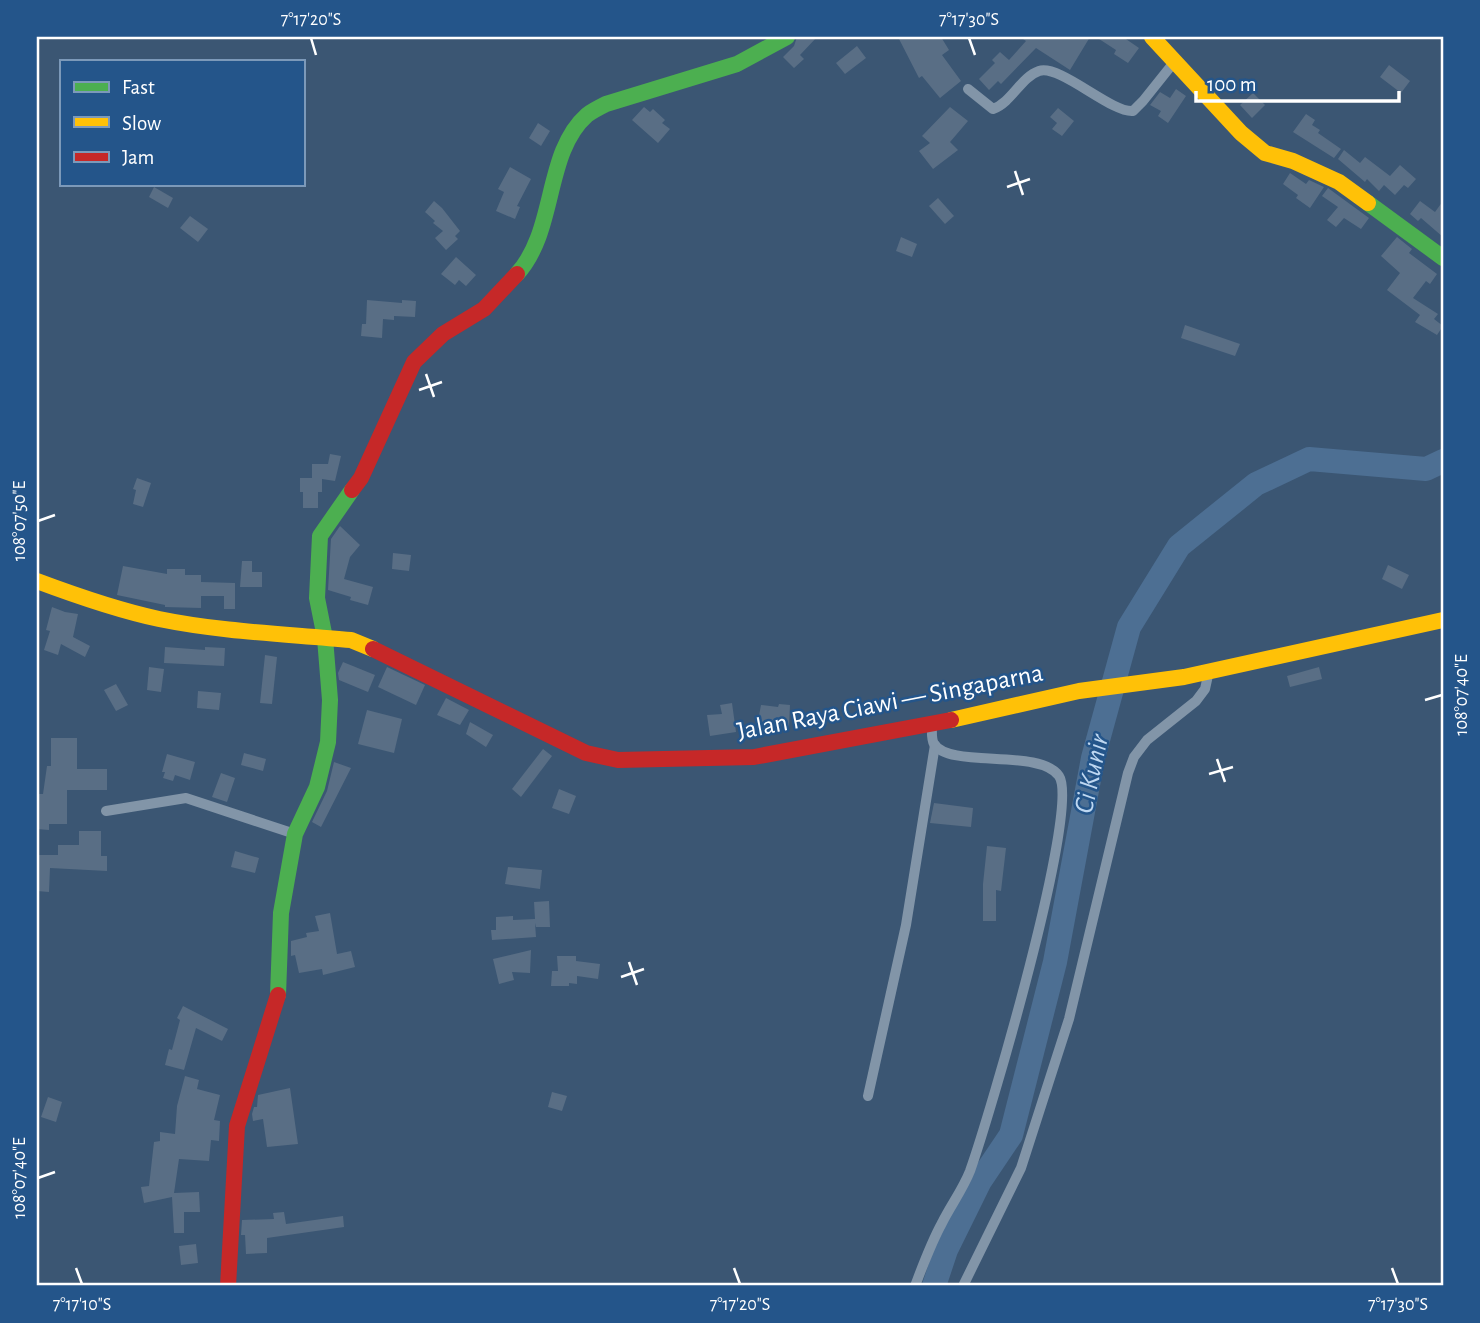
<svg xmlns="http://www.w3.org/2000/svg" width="1480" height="1323" viewBox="0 0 1480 1323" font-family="'Alegreya Sans',sans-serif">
<rect width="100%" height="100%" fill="#3b5673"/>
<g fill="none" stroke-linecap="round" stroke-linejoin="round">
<!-- river -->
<path stroke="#4d6f93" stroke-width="24" d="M934,1286l12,-36 34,-69 31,-46 44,-173 38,-204 36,-131 50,-81 77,-62 53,-25 117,10 17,-8"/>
</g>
<!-- building -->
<g fill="#596e85">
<path d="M797,37h20l-17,18 4,4 -10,9 -11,-11 11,-11z"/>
<path d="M898,37h43l8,13 -7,5 19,26 -21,17 -18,-22 -3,2z"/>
<path d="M1020,37h70l-20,33 -34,-22 -35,36 -3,-3 -9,9 -10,-11 16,-16 -3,-3 8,-8 9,8 17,-19z"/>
<path d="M1096,37h27l16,11 -11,15 -14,-9 2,-4z"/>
<path d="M857,46l9,12 -21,16 -9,-11z"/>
<path d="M1389,65l21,16 -9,12 -21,-16z"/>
<path d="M1176,89l10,7 -18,27 -10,-7 3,-5 -11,-6 10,-13 10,6z"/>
<path d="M1253,93l12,12 -13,13 -12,-13z"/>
<path d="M644,107l6,5 3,-3 12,11 -3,3 8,6 -12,14 -26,-23z"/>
<path d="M950,107l18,14 -18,21 8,8 -25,19 -14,-18 11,-8 -8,-7z"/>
<path d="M1058,108l16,13 -12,15 -10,-7 5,-6 -7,-6z"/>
<path d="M1306,114l9,6 -3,5 8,5 -2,3 23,16 -7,9 -41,-26z"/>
<path d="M538,123l12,8 -9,15 -12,-8z"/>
<path d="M1344,150l16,13 5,-6 25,19 10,-11 16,14 -8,9 -4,-3 -9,10 -11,-10 -5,6 -12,-12 -2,3 -27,-23z"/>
<path d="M510,167l21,12 -14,27 3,1 -5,12 -19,-8 8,-19 -6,-3z"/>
<path d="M1290,173l16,11 3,-4 15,7 -14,21 -14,-10 2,-3 -15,-11z"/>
<path d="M154,187l19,11 -5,10 -19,-11z"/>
<path d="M1328,188l41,30 -8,11 -17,-11 -8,9 -9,-7 11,-13 -16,-11z"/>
<path d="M938,198l16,18 -9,8 -16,-18z"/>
<path d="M434,201l8,7 18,23 -5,5 3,3 -12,11 -11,-12 8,-7 -10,-8 2,-2 -10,-9z"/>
<path d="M1420,201l15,11 8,-11v36l-22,-19 -3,3 -8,-7z"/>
<path d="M190,216l18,13 -10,13 -18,-14z"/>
<path d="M901,237l16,7 -5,13 -16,-6z"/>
<path d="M1397,237l15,12 -3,4 28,21 -7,10 -4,-3 -13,17 25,16 -4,5 9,7 -6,9 -22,-13 5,-7 -33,-25 13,-17 -19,-17z"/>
<path d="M456,257l20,18 -10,11 -7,-6 -4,5 -14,-11z"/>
<path d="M367,300l35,3v-3l14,1 -1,16 -21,-1v4l-11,-1 -1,19 -21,-2 1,-12h4z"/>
<path d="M1185,325l55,19 -5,12 -54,-18z"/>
<path d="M330,454l11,2 -6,25 -13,-2v13h-4v16h-15v-16h-3v-14h12v-14h16z"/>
<path d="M137,478l14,5 -8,24 -10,-3 3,-14 -3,-1z"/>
<path d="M340,526l20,19 -10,12 -6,22 29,8 -5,18 -18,-5 1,-3 -23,-7 3,-51z"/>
<path d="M393,553l18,2 -2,16 -17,-2z"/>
<path d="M242,561h10v11h10v15h-22z"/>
<path d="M1388,565l21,10 -7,14 -20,-10z"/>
<path d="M123,566l44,8v-5h18v6h16v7l34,1v26h-11v-13h-23v12l-36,-1v-2l-48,-10z"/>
<path d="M52,607l13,5 13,2 -5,23 17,9 -5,11 -24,-13 -3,11 -14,-5 6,-19 -4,-1z"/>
<path d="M165,647l40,3v-3l20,1 -1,18 -60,-3z"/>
<path d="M265,655l12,2 -5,47 -12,-1z"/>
<path d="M343,662l32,13 -7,17 -29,-12 -1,-7z"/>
<path d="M149,667l15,2 -3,23 -14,-2z"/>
<path d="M387,667l38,18 -9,20 -38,-18z"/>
<path d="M1319,667l3,12 -32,8 -3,-11z"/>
<path d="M116,684l12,21 -12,6 -12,-21z"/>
<path d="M198,691l23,2 -2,17 -22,-2z"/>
<path d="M446,698l23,12 -9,15 -23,-10z"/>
<path d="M732,703l4,29 -26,4 -3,-21 15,-1 -2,-9z"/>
<path d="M779,704l11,1 -1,22 -31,-6 3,-16 17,2z"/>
<path d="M367,710l35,9 -8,34 -36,-9z"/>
<path d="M470,722l23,13 -7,12 -20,-13z"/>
<path d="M51,738h26v31h30v21h-40v34h-18v6l-12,-1v-35h6l4,-28h4z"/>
<path d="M543,749l9,7 -31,41 -9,-8z"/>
<path d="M244,753l22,6 -3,12 -22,-6z"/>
<path d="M167,754l28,8 -5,18 -15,-5 -2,6 -10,-3 2,-6h-3z"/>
<path d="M334,762l17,6 -30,59 -9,-5 15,-31z"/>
<path d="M221,773l14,5 -8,24 -15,-5z"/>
<path d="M559,789l17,7 -7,18 -17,-6z"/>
<path d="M934,803l39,5 -2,19 -41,-4z"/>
<path d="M79,831h22v25h6v15l-57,-3 -1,24 -12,-1v-36h21v-10h21z"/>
<path d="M987,846l19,2 -5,43 -5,-1v31h-13v-37z"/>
<path d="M235,851l24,7 -4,15 -24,-6z"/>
<path d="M508,867l34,3 -2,19 -35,-5z"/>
<path d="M549,901l1,26h-14l-1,-4 1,14 -44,3 -1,-10h5v-13l17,-1v4l22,-1 -1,-17z"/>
<path d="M330,913l7,41 14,-3 4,16 -32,8 -1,-6 -23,4 -4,-18 -4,1v-15l16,-4 -1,-4 13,-2 -4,-15z"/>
<path d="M531,950l-1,23 -18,-1 2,8 -15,4 -6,-25z"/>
<path d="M557,956h19v5l24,3 -2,15 -21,-3v8l-8,-1v3h-18l1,-15h6z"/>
<path d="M183,1006l45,23 -6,12 -26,-13 -12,42 -19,-5 4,-16 3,1 8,-30 -3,-2z"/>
<path d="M185,1076l14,4 -2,9 23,6 -6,25 6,1 -1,20 -8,-1 -2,21 -30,-2 -5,34 25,-1 1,20h-16v21h-10l-2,-36 -28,6 -3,-16 8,-1 5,-44 6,-1v-9l15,2 2,-28z"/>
<path d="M290,1088l8,56 -31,3 -4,-28 -10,2 -1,-7 2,-7h3l1,-12z"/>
<path d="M552,1092l15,4 -5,15 -14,-4z"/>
<path d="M48,1097l14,5 -6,20 -15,-5z"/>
<path d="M284,1212l2,12 57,-8 1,11 -77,11v15l-21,1 -1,-19h-4l1,-15 32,-1 -1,-6z"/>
<path d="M196,1244l2,19 -17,2 -2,-19z"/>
</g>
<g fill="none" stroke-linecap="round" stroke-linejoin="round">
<!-- street -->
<g stroke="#8295a8" stroke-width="10">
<path d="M968,89l25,20c19,-7 28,-32 46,-38 21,-7 72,42 94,40l10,-10 32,-40"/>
<path d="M106,811l80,-13 109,36"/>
<path d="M868,1096l38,-171 29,-180"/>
<path d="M915,1286c8,-21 16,-43 27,-63 9,-18 21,-34 28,-52 18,-50 111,-363 89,-395 -19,-28 -109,-7 -125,-32 -3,-5 -2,-14 -2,-20"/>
<path d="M963,1286l58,-118 48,-149 59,-246 6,-16 13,-17 49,-39 9,-12 4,-18"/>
</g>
<!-- fast -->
<g stroke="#4caf50" stroke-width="16">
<path d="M1368,203l75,55"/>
<path d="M517,274c40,-44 27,-121 70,-159 5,-4 13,-8 19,-11l131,-40 50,-27"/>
<path d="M278,995l3,-82 14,-79 22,-47 11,-45 2,-42 -5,-62 -8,-40 3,-62 32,-46"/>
</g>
<!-- slow -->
<g stroke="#ffc107" stroke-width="16">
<path d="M1152,37l89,96 24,20 28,8 46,21 29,21"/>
<path d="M37,581c40,15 80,29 122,38 63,13 129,15 192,21l22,9"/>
<path d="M951,720l128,-29 105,-14 259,-57"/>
</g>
<!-- jam -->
<g stroke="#c62828" stroke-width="16">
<path d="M352,490l9,-12 53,-116 29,-28 41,-25 33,-35"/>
<path d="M373,649l213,104 32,7 136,-3 197,-37"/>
<path d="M228,1286l9,-160 41,-131"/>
</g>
</g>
<!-- ticks -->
<path fill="none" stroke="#fff" stroke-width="2.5" d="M311,38l5,17M969,38l6,17M1015,171l8,24M1007,187l23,-8M426,374l8,23M419,390l23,-8M38,521l17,-6M1425,700l17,-5M1217,759l8,23M1209,774l24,-7M629,962l8,23M621,977l23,-8M38,1178l17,-6M76,1268l6,16M734,1268l6,16M1392,1268l6,16"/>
<g text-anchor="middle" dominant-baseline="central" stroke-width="5" stroke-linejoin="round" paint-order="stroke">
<!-- street labels -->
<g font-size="26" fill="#fff" stroke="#24558a">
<text transform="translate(890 702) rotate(-11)">Jalan Raya Ciawi — Singaparna</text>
</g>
<!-- water labels -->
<g font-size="28" font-style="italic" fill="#bed7f1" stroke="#24558a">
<text transform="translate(1092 774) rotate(-78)">Ci Kunir</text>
</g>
</g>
<!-- border -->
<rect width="1480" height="1323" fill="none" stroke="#24558a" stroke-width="77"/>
<!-- legend -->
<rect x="60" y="60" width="245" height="126" fill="#24558a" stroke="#7c99b9" stroke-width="2"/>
<rect x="74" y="82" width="35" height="10" fill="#4caf50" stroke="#7c99b9" stroke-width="2"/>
<text x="122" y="94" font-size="21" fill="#ffffff">Fast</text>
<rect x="74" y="117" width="35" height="10" fill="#ffc107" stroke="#7c99b9" stroke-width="2"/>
<text x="122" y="130" font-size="21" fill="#ffffff">Slow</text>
<rect x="74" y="152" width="35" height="10" fill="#c62828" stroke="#7c99b9" stroke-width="2"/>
<text x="122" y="164" font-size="21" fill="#ffffff">Jam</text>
<!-- scale -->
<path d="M1196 91v10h203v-10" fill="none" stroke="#ffffff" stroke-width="3.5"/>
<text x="1207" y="91" font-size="21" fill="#ffffff" stroke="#24558a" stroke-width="5" paint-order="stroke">100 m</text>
<rect x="38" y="38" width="1404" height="1246" fill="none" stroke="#fff" stroke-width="2.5"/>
<g font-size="18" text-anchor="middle" fill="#fff">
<text x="311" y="25">7°17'20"S</text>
<text x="969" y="25">7°17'30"S</text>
<text transform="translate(19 521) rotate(-90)" y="6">108°07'50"E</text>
<text transform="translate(1461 695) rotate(-90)" y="6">108°07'40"E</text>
<text transform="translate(19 1178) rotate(-90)" y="6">108°07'40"E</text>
<text x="82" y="1310">7°17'10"S</text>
<text x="740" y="1310">7°17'20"S</text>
<text x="1398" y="1310">7°17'30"S</text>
</g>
</svg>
